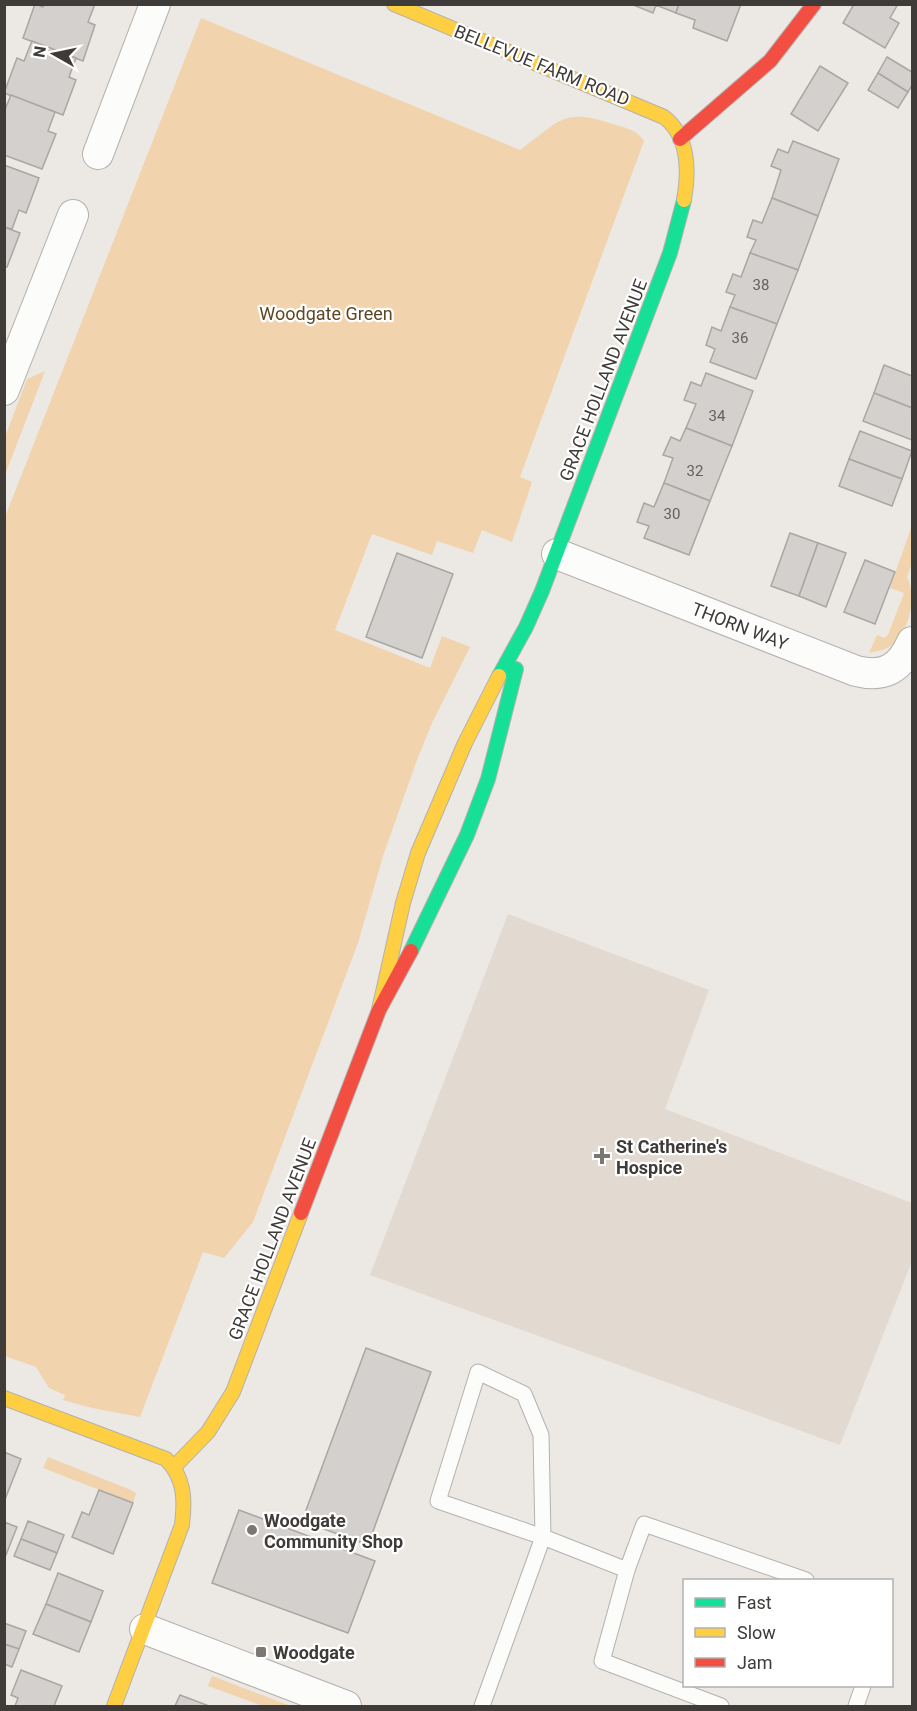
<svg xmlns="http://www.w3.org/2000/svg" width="917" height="1711" viewBox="0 0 917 1711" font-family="Roboto,sans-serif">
<rect width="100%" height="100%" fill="#ece8e4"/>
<!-- built -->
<path fill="#e2dad1" d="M508,914l201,76 -44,119 247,94v58l-72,184 -470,-170z"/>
<!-- green -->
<g fill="#f1d4ad">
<path d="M201,18l319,132c42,-30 42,-43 96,-25 11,3 22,6 28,16l-124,336 12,5 -20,60 -30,-12 -9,23 -36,-12 -5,14 -60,-21 -37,96 95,38 12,-32 28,11 -38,76 -15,37 -34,96 -25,87 -105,279 -29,36 -21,-6 -63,165 -48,-9 -29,-8 2,-5 -16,-7 -13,-21 -31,-11v-839z"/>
<path d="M45,371l-40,104v-38l22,-58z"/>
<path d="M912,525v38l-5,14c10,20 3,53 -15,68 -6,5 -15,6 -23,8l8,-18 7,3 4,-3 16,-42 -14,-5z"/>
<path d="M48,1457l83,33 5,3 -3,10 -90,-35z"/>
<path d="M212,1676l79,30h-28l-55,-20z"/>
</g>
<!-- building -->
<g fill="#d3d0cd" stroke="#a9a7a3" stroke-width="1.5">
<path d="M35,4l8,3 1,-3h51l-7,18 7,3 -12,36 -60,-23z"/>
<path d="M631,4h48l-3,9 -20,-8 -3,8z"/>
<path d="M679,4h62l-14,37 -34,-13 2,-8 -19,-7z"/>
<path d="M854,4h44l-8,14 9,5 -14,25 -42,-25z"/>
<path d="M32,41l44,17 -7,19 7,3 -13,35 -59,-22 13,-35 7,3z"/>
<path d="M887,57l25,15v13l-4,7 -30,-19z"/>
<path d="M820,66l28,17 -30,48 -27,-17z"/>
<path d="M878,73l30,19 -10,16 -30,-18z"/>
<path d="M11,95l44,17 -7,19 8,3 -14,35 -38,-14v-43z"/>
<path d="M793,141l46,18 -21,57 -46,-18 9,-28 -10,-4 7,-17 10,4z"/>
<path d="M4,165l35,13 -13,35 -7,-3 -7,19 -8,-2z"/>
<path d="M772,198l46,18 -20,54 -48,-17 6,-13 -9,-3 6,-17 9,3z"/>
<path d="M4,227l16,6 -13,34h-3z"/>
<path d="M750,253l48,17 -21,54 -47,-17 5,-12 -9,-3 7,-18 8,3z"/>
<path d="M730,307l47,17 -21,55 -46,-17 5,-13 -9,-4 6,-18 9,4z"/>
<path d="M884,365l28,11v32l-38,-15z"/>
<path d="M706,373l47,18 -21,55 -46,-18 10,-24 -12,-4 7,-18 10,4z"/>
<path d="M874,393l38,15v32l-49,-19z"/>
<path d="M686,428l46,18 -22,55 -46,-18 9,-25 -10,-3 8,-18 9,4z"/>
<path d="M860,431l52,20 -10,28 -53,-20z"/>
<path d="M849,459l53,20 -10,27 -53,-20z"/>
<path d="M664,483l46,18 -21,54 -45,-17 5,-12 -12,-4 7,-19 10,4z"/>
<path d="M790,533l28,10 -19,53 -28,-10z"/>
<path d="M818,543l28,10 -20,54 -27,-11z"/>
<path d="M397,553l56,21 -31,84 -56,-21z"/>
<path d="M865,560l30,12 -20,52 -31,-12z"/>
<path d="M366,1348l65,24 -63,173 -66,-24z"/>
<path d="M4,1452l17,7 -17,43z"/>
<path d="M99,1490l34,13 -20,51 -41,-17 10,-25 7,3z"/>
<path d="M239,1510l136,51 -27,72 -136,-50z"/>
<path d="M28,1521l36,14 -7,18 -36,-14z"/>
<path d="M4,1522l13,5 -13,33z"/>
<path d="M21,1539l36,14 -7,17 -36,-14z"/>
<path d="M58,1573l45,18 -12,31 -45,-18z"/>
<path d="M46,1604l45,18 -12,30 -46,-18z"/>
<path d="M4,1623l22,8 -7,18 -15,-5z"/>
<path d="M4,1644l15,5 -7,18 -8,-3z"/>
<path d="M21,1670l41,16 -8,20h-39l3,-8 -7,-3z"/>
<path d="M180,1695l29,11h-34z"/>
</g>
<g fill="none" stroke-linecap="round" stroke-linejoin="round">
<!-- lane casing -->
<g stroke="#b4b1ae" stroke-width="17">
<g id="lane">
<path d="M482,1706l61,-169 -2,-102 -17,-41 -46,-22 -40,129 105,36 84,33"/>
<path d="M721,1706l-119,-45 25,-91 17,-46 162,56"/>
<path d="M856,1706l7,-20"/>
</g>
</g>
<!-- street casing -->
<g stroke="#b4b1ae" stroke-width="32">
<g id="street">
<path d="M98,154l57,-150"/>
<path d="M4,390l69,-175"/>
<path d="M557,554l299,117c28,7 44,-2 56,-29"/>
<path d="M145,1629l201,77"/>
</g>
</g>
<!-- fast casing -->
<g stroke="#b4b1ae" stroke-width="16">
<g id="fast">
<path d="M499,676l27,-49 16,-36 128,-338 14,-53"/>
<path d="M411,951l56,-116 21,-56 28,-110"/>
</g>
</g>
<!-- slow casing -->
<g stroke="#b4b1ae" stroke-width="16">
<g id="slow">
<path d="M394,4l270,113c25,19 25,55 20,83"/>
<path d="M379,1010l24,-107 15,-50 47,-110 34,-67"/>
<path d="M4,1398l162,61c19,19 19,41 16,66l-68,181"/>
<path d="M175,1466l33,-34 25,-40 68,-179"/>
</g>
</g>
<!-- jam casing -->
<g stroke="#b4b1ae" stroke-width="16">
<g id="jam">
<path d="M680,139l90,-78 44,-57"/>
<path d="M301,1213l78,-203 32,-59"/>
</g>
</g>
<!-- lane -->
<use href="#lane" stroke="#fcfcfb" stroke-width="15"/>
<!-- street -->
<use href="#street" stroke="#fcfcfb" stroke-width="30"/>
<!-- fast -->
<use href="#fast" stroke="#16e098" stroke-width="14"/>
<!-- slow -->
<use href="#slow" stroke="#ffcf43" stroke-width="14"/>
<!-- jam -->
<use href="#jam" stroke="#f24e42" stroke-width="14"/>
</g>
<!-- markers -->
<g fill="#7b7874" stroke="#fff" stroke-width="2">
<path d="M599 1147h6v6h6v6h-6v6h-6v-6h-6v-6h6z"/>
<circle cx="252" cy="1530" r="6"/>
<rect x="255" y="1646" width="12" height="12" rx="3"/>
</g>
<g text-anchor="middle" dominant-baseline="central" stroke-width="4.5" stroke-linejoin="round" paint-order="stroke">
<!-- number labels -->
<g font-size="15" fill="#63605d">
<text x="761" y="285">38</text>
<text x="740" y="338">36</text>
<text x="717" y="416">34</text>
<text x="695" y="471">32</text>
<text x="672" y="514">30</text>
</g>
<!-- street labels -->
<g font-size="18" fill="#3e3b38" stroke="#fff">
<text transform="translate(542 65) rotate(22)">BELLEVUE FARM ROAD</text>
<text transform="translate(603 380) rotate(-69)">GRACE HOLLAND AVENUE</text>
<text transform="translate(740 626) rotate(21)">THORN WAY</text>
<text transform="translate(272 1239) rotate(-69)">GRACE HOLLAND AVENUE</text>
</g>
<!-- park labels -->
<g font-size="18" fill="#5f4724" stroke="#fff">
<text x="326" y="313">Woodgate Green</text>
</g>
<!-- poi labels -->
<g font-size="18" font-weight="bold" fill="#3e3b38" stroke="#fff" text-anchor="start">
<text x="616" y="1146">St Catherine's<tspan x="616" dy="21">Hospice</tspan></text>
<text x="264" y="1520">Woodgate<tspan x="264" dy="21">Community Shop</tspan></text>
<text x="273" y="1652">Woodgate</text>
</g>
</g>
<!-- border -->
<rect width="917" height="1711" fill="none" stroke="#3e3b38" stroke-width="12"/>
<!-- legend -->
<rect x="683" y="1579" width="210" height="108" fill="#ffffff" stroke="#b2b1af" stroke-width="1.5"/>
<rect x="695" y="1598" width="30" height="9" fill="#16e098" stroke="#b2b1af" stroke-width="1.5"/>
<text x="737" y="1609" font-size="18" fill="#3e3b38">Fast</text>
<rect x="695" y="1628" width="30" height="9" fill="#ffcf43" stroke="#b2b1af" stroke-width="1.5"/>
<text x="737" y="1639" font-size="18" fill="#3e3b38">Slow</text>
<rect x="695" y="1658" width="30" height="9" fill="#f24e42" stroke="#b2b1af" stroke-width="1.5"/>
<text x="737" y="1669" font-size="18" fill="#3e3b38">Jam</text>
<!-- north arrow -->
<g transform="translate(54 54) rotate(279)" stroke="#ffffff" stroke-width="4.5" paint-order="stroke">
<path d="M0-4.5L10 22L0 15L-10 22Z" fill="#3e3b38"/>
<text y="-9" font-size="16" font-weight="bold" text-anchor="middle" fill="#3e3b38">N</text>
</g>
</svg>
